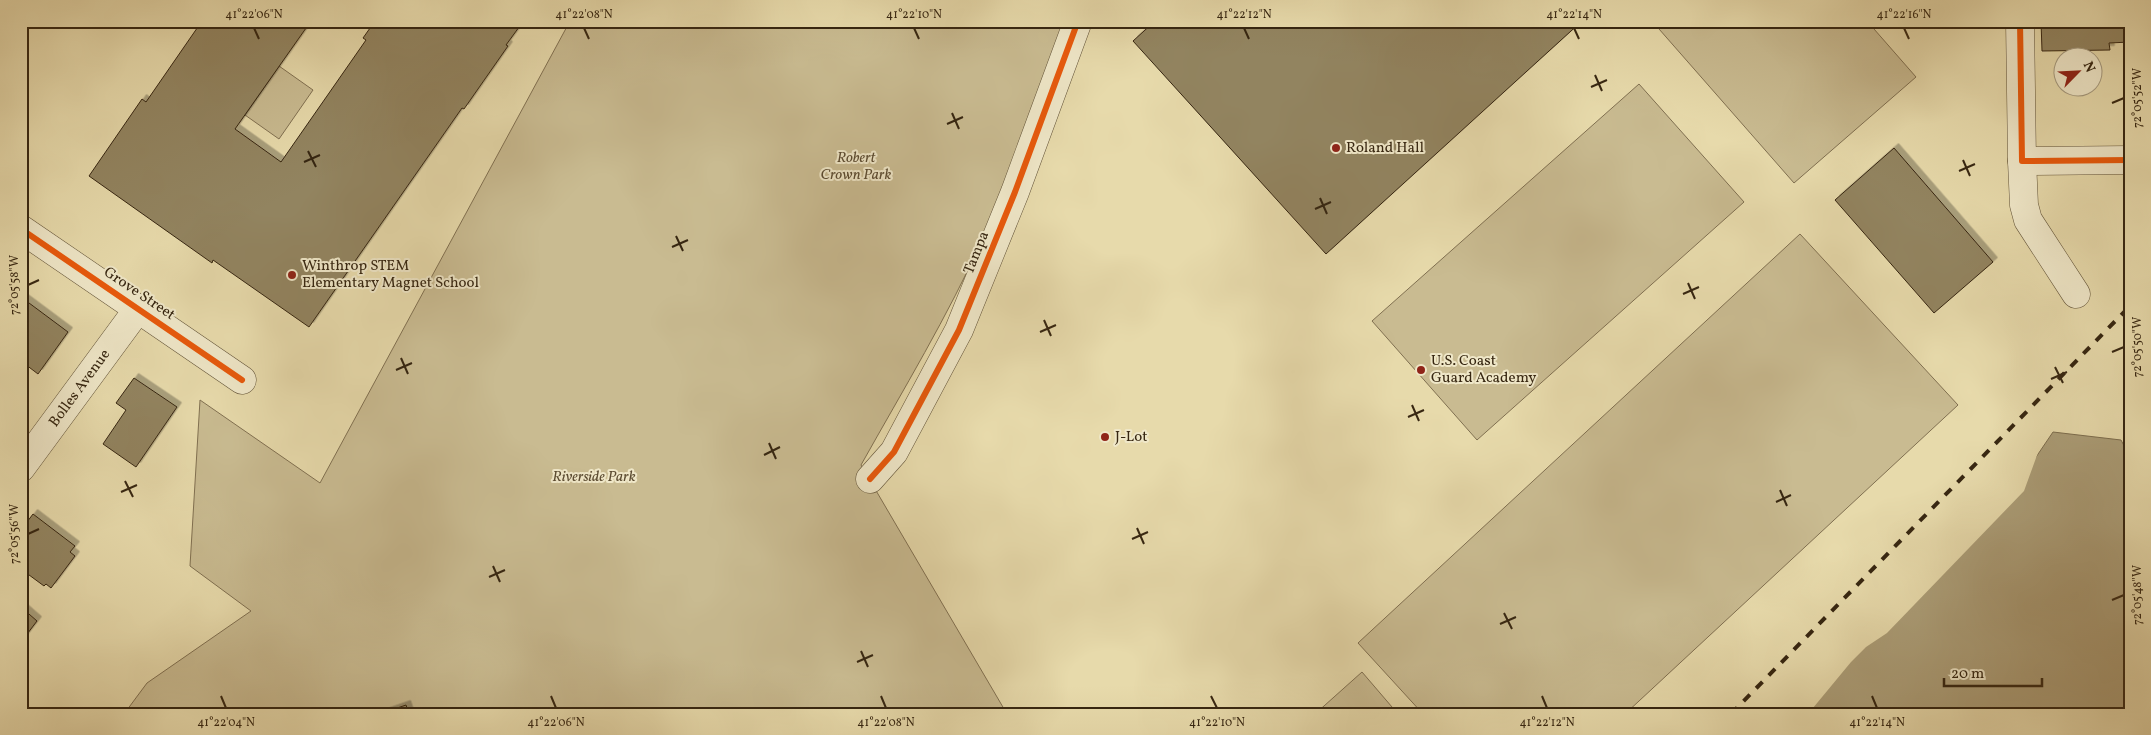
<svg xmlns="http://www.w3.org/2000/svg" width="2151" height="735" viewBox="0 0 2151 735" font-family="Vollkorn,serif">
<defs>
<filter id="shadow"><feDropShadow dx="4.5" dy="-4.5" stdDeviation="0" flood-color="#0004"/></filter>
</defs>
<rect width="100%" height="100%" fill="#e7daab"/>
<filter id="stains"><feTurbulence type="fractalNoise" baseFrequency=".004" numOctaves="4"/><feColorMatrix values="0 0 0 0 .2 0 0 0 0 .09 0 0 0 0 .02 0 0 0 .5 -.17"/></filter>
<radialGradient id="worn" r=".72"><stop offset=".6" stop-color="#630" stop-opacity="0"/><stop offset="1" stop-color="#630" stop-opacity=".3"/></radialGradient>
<!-- green -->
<g fill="#c9bb91" stroke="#807051">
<path d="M570,21h495c-26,73 -51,146 -82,217 -35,78 -80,152 -122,227l146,249h-883l23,-31 104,-72 -61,-45 10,-166 120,83z"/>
<path d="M1652,21h215l49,56 -122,106z"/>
<path d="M279,66l34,24 -34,49 -34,-24z"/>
<path d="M1639,84l105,118 -267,238 -105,-119z"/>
<path d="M1800,234l158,171 -333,309h-202l-65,-71z"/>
<path d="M1362,672l36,42h-83z"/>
</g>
<!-- water -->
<path fill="#ab9d77" stroke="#7c6d4e" d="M2053,432l68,8 9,17v257h-343l247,-254z"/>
<!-- pier -->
<path fill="#e7daab" d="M2040,447l-16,44 -137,142 -21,14 -15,15 -43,52h-23l44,-51 148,-151 55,-53z"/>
<!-- building -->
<g fill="#928461" stroke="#362611" filter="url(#shadow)">
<path d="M202,21h109l-76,108 46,33 85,-122 -3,-2 12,-17 147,2 -16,22 2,1 -44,63 -2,-1 -153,219 -96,-67 -1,3 -123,-87 53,-77 4,3z"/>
<path d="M1155,21h427l-256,233 -193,-213z"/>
<path d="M2041,21h89v21l-21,1 1,7 -68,1z"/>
<path d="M1894,148l99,114 -59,51 -99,-113z"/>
<path d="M21,297l47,35 -30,42 -17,-13z"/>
<path d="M134,378l43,29 -41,60 -33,-23 23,-34 -10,-7z"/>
<path d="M33,514l42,32 -5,6 5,4 -24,32 -5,-4 -2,2 -23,-17v-39z"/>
<path d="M21,607l16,14 -16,21z"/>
<path d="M406,705l3,9h-25l-1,-1z"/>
</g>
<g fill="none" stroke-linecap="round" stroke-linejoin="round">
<!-- minor casing -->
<g stroke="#625338" stroke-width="29">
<g id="minor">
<path d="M2020,21l2,140 108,-1"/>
<path d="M2022,161l2,44 4,15 48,74"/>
<path d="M21,229l221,151"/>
<path id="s1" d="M21,468l117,-159"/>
<path d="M870,479l24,-27 65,-122 56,-138 63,-171"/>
</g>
</g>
<!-- minor -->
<use href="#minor" stroke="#efe7c8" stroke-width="28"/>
<!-- rail -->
<path stroke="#362611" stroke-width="4" stroke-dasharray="9 9" stroke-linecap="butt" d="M1731,714l399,-408"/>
<!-- cycleway casing -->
<g stroke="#efe7c8" stroke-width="9">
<g id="cycleway">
<path d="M2020,21l2,140 108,-1"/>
<path d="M21,229l221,151"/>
<path d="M870,479l24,-27 65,-122 56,-138 63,-171"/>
</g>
</g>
<!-- cycleway -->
<use href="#cycleway" stroke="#e8590c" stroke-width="6"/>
</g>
<!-- ticks -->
<path fill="none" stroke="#362611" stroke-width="2" d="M254,28l5,11M584,28l5,11M914,28l5,11M1244,28l5,11M1574,28l5,11M1904,28l5,11M1595,75l7,16M1591,87l16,-7M2112,103l12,-5M952,113l7,16M947,124l16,-7M308,151l8,16M1963,160l7,16M304,162l16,-7M1959,171l16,-7M1320,198l7,16M1315,209l16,-7M676,236l7,15M672,247l16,-7M1688,283l7,16M28,285l11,-5M1683,294l16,-7M1044,320l7,16M1040,332l16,-7M2112,352l12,-5M401,358l7,16M2055,367l8,16M396,370l16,-7M2051,379l16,-7M1412,405l7,16M1408,417l16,-7M769,443l7,16M764,455l16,-8M125,481l8,16M1780,490l7,16M121,492l16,-7M1776,502l15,-7M1137,528l7,16M28,534l11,-5M1132,539l16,-7M493,566l7,16M489,577l16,-7M2112,600l12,-5M1504,613l8,16M1500,624l16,-7M861,651l7,16M857,662l16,-7M221,696l5,12M551,696l5,12M881,696l5,12M1211,696l6,12M1542,696l5,12M1872,696l5,12"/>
<!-- markers -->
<g fill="#8f2418" stroke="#efe7c8" stroke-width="2">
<circle cx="1336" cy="148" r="5"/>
<circle cx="292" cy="275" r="5"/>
<circle cx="1421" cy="370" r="5"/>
<circle cx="1105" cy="437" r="5"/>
</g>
<g text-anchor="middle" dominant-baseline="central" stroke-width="4" stroke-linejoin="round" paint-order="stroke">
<!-- poi labels -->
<g font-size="15" fill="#362611" stroke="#efe7c8" text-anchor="start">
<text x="1346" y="148">Roland Hall</text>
<text x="302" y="266">Winthrop STEM<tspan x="302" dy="17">Elementary Magnet School</tspan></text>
<text x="1431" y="361">U.S. Coast<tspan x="1431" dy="17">Guard Academy</tspan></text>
<text x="1115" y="437">J-Lot</text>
</g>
<!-- park labels -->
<g font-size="15" font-style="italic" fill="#5b4b31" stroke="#efe7c8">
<text x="856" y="158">Robert<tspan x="856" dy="17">Crown Park</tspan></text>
<text x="594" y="477">Riverside Park</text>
</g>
<!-- street labels -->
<g font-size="15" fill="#362611" stroke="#efe7c8">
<text transform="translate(977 253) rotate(-68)">Tampa</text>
<text transform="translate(139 294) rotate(34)">Grove Street</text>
<text stroke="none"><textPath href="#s1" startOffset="99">Bolles Avenue</textPath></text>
</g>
</g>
<!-- margin -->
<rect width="2151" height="735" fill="none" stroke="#e7daab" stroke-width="55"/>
<!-- north arrow -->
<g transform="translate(2078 72) rotate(66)"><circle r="24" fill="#efe7c8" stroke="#a59a7f"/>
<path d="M0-4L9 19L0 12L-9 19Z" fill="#8f2418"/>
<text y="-8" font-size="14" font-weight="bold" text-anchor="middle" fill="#362611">N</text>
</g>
<!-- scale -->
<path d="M1944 678v8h98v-8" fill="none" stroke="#362611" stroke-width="2.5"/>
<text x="1951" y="678" font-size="15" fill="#362611" stroke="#efe7c8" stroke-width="4" paint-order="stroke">20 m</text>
<rect x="28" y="28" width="2096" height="680" fill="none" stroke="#362611" stroke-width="2"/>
<g font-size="12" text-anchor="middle" fill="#362611">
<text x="254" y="18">41°22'06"N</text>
<text x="584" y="18">41°22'08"N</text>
<text x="914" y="18">41°22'10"N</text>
<text x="1244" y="18">41°22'12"N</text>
<text x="1574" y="18">41°22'14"N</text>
<text x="1904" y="18">41°22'16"N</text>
<text transform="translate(2137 98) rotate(-90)" y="4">72°05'52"W</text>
<text transform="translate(14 285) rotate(-90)" y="4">72°05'58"W</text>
<text transform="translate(2137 347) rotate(-90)" y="4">72°05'50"W</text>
<text transform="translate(14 534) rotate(-90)" y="4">72°05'56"W</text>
<text transform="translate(2137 595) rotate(-90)" y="4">72°05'48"W</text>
<text x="226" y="726">41°22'04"N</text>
<text x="556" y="726">41°22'06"N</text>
<text x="886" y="726">41°22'08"N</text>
<text x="1217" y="726">41°22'10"N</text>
<text x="1547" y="726">41°22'12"N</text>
<text x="1877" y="726">41°22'14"N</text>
</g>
<rect width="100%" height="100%" filter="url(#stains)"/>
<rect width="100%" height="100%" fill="url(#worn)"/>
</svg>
